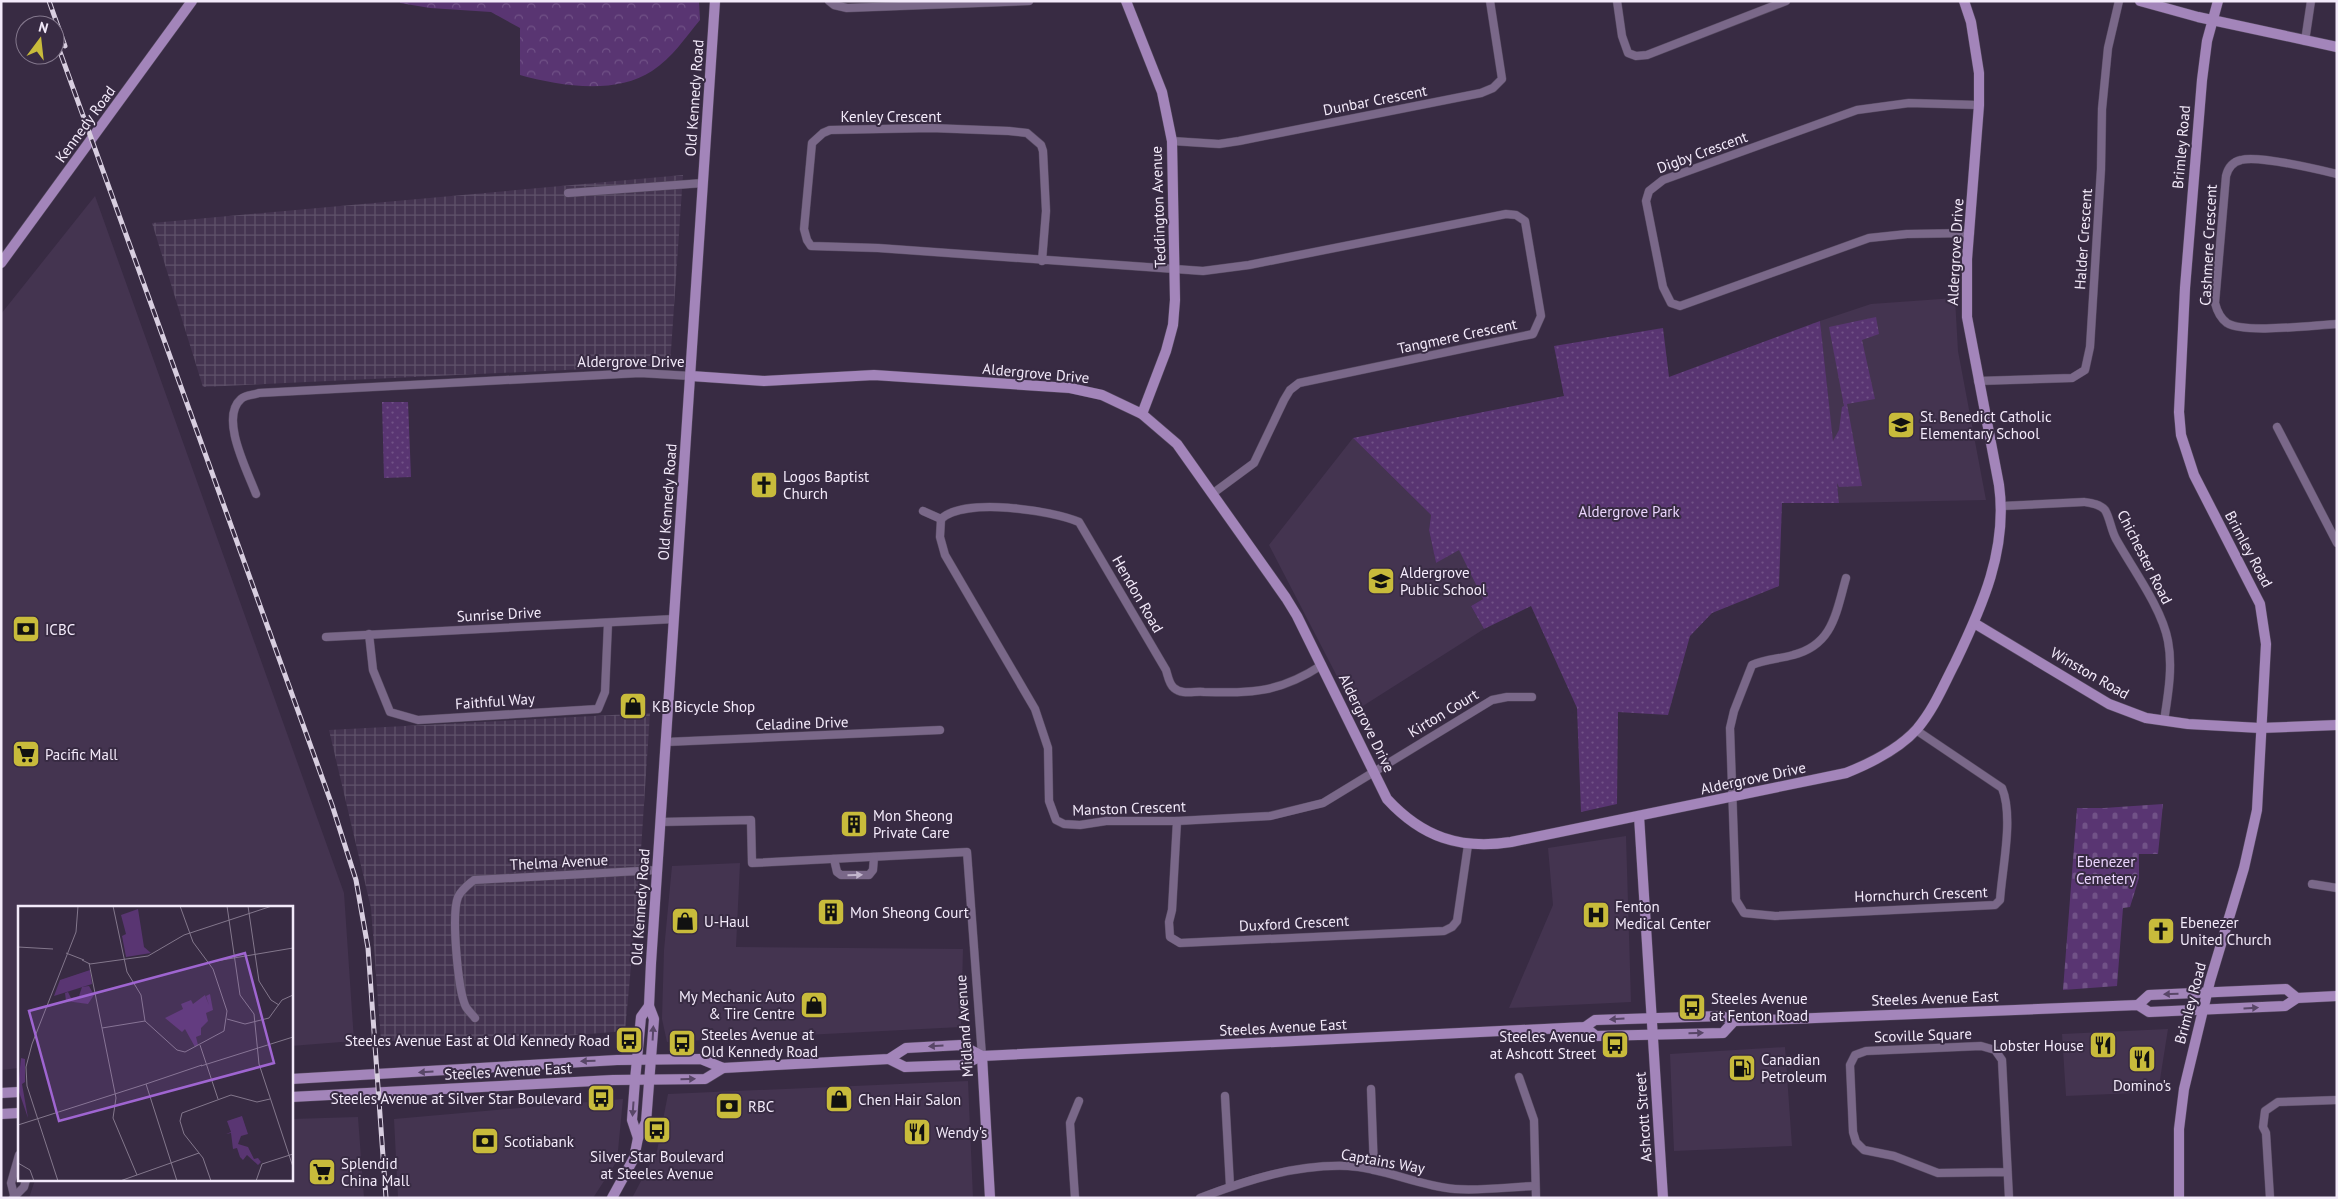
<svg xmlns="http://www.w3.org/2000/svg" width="2338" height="1199" viewBox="0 0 2338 1199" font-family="'PT Sans',sans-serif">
<defs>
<pattern id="industrial-grid" width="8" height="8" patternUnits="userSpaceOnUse" patternTransform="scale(1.25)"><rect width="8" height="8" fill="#443450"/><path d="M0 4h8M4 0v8" fill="none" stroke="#5f526a"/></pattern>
<pattern id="forest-crowns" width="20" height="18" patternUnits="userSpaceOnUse" patternTransform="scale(1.25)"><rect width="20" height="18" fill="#593572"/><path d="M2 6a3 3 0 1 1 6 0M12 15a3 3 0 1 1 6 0" fill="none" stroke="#715287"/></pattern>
<pattern id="cemetery-stones" width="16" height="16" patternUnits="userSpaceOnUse" patternTransform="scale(1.25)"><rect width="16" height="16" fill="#593572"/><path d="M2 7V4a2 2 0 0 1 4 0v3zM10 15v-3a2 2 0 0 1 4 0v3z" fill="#715287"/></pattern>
<pattern id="park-dots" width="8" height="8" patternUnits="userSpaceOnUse" patternTransform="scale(1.25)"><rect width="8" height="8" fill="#593572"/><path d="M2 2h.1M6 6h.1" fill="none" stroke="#715287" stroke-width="1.8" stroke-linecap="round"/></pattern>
</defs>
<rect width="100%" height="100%" fill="#382b43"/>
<!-- built -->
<g fill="#443450">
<path d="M95,196l249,697 10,148 -63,5v-138h-272v160l-18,2v-756z"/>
<path d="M1955,298l3,53 28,149 -147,3 -19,-182 51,-17z"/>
<path d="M1353,438l78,77 -2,15 7,33 23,-14 24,50 -12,7 13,23 -129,82 -86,-166z"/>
<path d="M1626,836l5,166 -122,6 44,-103 -5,-57z"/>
<path d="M740,863l-4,84 227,2 -2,78 -294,15 -5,-23 2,-69 8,-84z"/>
<path d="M2168,1029l-10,63 -92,4 -4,-62z"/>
<path d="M1785,1047l7,99 -118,5 -4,-97z"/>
<path d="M968,1081l5,117h-341l25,-47 11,-57z"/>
<path d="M623,1099l-6,62 -24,37h-195l-4,-79z"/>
<path d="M358,1117l6,81h-335l6,-18h256v-61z"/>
</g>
<!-- industrial -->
<g fill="url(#industrial-grid)">
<path d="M683,175l-13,190 -467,22 -51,-164z"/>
<path d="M650,713l-11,167 -14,151 -110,9 -134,1 -10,-133 -42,-178z"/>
</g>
<!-- forest -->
<path fill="url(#forest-crowns)" d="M400,1h299l1,19c-15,18 -28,38 -48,51 -36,24 -93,15 -132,4v-47l-29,-16 -61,-4 -30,-5z"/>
<!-- cemetery -->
<path fill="url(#cemetery-stones)" d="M2163,804l-5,50h-19v24l-9,29 -7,1 -6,78 -54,4 14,-182h27z"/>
<!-- park -->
<g fill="url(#park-dots)">
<path d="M1876,317l3,17 -17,6 13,59 -28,5 15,82 -23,1 -2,-4 2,20h-57l-3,83 -67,27 -22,23 -22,79 -50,-3 -1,92 -36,8 -4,-104 -46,-102 -47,23 -13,-23 12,-7 -24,-49 -23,13 -7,-33 2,-15 -78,-77 211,-42 -10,-50 109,-18 6,49 151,-56 13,120 6,-11 3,-23 2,-1 -15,-79z"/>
<path d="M382,402h26l3,75 -27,1z"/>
</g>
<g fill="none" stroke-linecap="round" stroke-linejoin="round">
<!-- street casing -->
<g stroke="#564a60" stroke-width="9">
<g id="street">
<path d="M829,1l5,4 13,3 182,-7"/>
<path d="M1617,1l5,35 6,17 8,3 11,-1 139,-54"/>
<path d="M2305,41l6,-40"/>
<path d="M1172,141l47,3 20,-3 242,-48 12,-5 9,-9 -12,-78"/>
<path d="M2337,174c-21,-5 -78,-19 -96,-14 -9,2 -13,8 -15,16l-11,127c2,8 5,15 12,20 17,11 87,2 110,1"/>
<path d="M568,193l135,-10"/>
<path d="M1970,233l-63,1 -38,4 -189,68 -9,-3 -8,-16 -17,-86 3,-10 14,-11 194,-70 52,-7 70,2"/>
<path d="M1042,261l4,-50 -3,-60 -2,-6 -14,-12 -18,-2 -78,-3 -101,2 -7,3 -11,10 -8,86 3,11 4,6 67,2 325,23 46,-6 257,-51 10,1 9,6 16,95 -8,18 -234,49 -9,7 -6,10 -30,63 -42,31"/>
<path d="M1978,381l94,-3 13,-8 5,-23 11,-178 1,-60 6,-61 11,-47"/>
<path d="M2277,427l60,116"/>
<path d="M256,494c-8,-22 -37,-76 -15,-95 4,-4 13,-4 18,-6l381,-20 51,3"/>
<path d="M2002,506l82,-4c7,1 16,2 21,8 5,8 6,20 11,29 16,29 46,69 52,102 5,26 0,54 -4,80"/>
<path d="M923,511l18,8"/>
<path d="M941,519l-1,18 5,18 90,154 13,39 1,53 7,19 8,4 16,1 26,-4h71l93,-5 53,-13 169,-103 15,-3h25"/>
<path d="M941,519c23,-22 110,-9 138,3l87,148c2,6 3,14 8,18 8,7 20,3 30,4 49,1 75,1 118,-27"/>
<path d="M1846,578c-10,35 -13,67 -53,77 -14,4 -28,4 -41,10l-18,46 -4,17 6,172 8,13 31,3 220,-11 5,-5c2,-31 14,-83 2,-112l-86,-58"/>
<path d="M369,634l4,36 17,42 28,8 180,-11 7,-17 3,-69"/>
<path d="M326,637l348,-18"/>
<path d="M666,742l274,-12"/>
<path d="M1177,821l-5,89 -3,12 1,15 10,6 264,-12 8,-4 5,-6 11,-76"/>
<path d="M660,822l91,-2 1,43 215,-11 15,204"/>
<path d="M834,859l3,13 4,3h28l4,-5 1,-13"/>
<path d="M2312,884l25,4"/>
<path d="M475,1018c-3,-4 -8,-8 -10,-13 -7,-18 -14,-90 -7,-108 4,-8 10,-12 16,-17l183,-10"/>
<path d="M1519,1077l15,43 2,78"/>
<path d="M1371,1089l3,81"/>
<path d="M1225,1096l5,90"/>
<path d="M2007,1172l-69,1 -44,-17 -30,-6 -8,-8 -3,-10 -3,-67 5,-10 11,-4 115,-5 14,4 7,10 7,138"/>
<path d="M14,1195l-3,-12 8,-28"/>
<path d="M13,1198l11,-11 2,-7"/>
<path d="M1075,1198l-5,-75 9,-22"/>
<path d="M1200,1198c47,-18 96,-34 148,-32 36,2 71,20 107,23 26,2 54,-2 80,-3"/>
<path d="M2270,1198l-4,-65 -3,-6 2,-16 13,-9 59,-2"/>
</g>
</g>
<!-- secondary casing -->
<g stroke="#564a60" stroke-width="11">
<g id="secondary">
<path d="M1126,1l36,91 10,49 3,159 -2,25 -7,26 -24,63"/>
<path d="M2140,1l58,16 139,30"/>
<path d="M1,263l191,-262"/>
<path d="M691,376l73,5 110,-6 196,13 32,7 40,19 35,30 109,154 11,18 90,183c35,38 73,51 124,43l335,-69c25,-10 53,-24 71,-44 17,-20 26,-43 38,-66 27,-56 53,-114 44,-178l-32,-168v-58l12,-154v-32l-8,-51 -7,-21"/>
<path d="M1974,623l135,81 37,14 42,6 72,4 77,-3"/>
<path d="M1639,816l24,382"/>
<path d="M2138,1005l11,-10 137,-6 11,9"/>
<path d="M1585,1027l11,9 127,-3 11,-12"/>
<path d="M982,1056l8,142"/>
<path d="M889,1059l16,8 57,-2 20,-9 603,-29 10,-7 127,-4 12,5 32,-1 372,-15 11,7 136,-6 12,-8 40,-2"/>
<path d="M291,1079l326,-19 84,-1 22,9 18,-1 148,-8 17,-11 55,-3 21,11"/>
<path d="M1,1093l18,-1"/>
<path d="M291,1097l322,-17 92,-1 18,-11"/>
<path d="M1,1114l18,-1"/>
<path d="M638,1138l-6,-18 3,-40 6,-63 8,-11"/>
<path d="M612,1198l22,-40 4,-20 8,-16 8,-103 -5,-13 2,-43 64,-962"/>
<path d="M2179,1198v-69l5,-40 26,-108 34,-113 13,-58 9,-166 -6,-40 -66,-129 -13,-40 -2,-23 6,-124 17,-208 5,-39 11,-40"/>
</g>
</g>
<!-- street -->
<use href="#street" stroke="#7a6889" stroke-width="8"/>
<!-- secondary -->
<use href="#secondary" stroke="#a385ba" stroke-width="10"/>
<!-- rail casing -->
<g stroke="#d8cee0" stroke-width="5">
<g id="rail">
<path d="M49,1l16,45"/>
<path d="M55,38l277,767 24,75 12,68 18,250"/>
</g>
</g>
<!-- rail -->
<use href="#rail" stroke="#382b43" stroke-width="3" stroke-dasharray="9" stroke-linecap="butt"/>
</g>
<!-- one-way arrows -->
<defs><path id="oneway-solid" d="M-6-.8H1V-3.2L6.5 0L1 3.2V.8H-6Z" transform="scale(1.25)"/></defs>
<use fill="#c3b6cd" href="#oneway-solid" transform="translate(855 875) rotate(-1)"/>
<g fill="#584667">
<use href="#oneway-solid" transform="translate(2171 994) rotate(178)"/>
<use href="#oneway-solid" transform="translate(2251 1008) rotate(-3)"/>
<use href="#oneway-solid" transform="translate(1617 1019) rotate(177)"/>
<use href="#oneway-solid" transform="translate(653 1033) rotate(-87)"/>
<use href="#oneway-solid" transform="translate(1696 1033) rotate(-2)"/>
<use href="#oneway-solid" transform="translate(936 1046) rotate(177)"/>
<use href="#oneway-solid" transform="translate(588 1061) rotate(178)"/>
<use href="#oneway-solid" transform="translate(426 1072) rotate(177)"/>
<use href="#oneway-solid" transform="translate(688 1079) rotate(-2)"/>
<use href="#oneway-solid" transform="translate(633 1109) rotate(94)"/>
</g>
<!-- icons -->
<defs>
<g id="school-square" transform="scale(1.4375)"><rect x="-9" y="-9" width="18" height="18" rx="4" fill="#c8bb3b" stroke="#382b43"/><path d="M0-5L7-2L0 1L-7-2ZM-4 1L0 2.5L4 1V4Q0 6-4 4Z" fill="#111"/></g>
<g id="church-square" transform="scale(1.4375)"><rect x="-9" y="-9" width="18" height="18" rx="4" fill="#c8bb3b" stroke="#382b43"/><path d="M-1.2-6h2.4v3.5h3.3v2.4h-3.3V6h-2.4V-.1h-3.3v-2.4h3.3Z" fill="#111"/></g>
<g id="bank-square" transform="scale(1.4375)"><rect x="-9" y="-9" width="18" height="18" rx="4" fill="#c8bb3b" stroke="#382b43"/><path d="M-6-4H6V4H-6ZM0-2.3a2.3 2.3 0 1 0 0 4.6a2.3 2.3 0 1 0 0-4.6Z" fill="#111"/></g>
<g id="shop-square" transform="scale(1.4375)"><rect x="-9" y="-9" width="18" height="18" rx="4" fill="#c8bb3b" stroke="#382b43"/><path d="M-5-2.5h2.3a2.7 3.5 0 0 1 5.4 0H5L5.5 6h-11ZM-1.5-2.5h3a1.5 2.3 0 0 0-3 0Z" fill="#111"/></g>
<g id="supermarket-square" transform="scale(1.4375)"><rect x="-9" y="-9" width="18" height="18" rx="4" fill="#c8bb3b" stroke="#382b43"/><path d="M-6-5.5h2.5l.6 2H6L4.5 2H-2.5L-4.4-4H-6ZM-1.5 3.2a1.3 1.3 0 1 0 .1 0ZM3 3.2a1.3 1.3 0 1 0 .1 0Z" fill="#111"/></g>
<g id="building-square" transform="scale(1.4375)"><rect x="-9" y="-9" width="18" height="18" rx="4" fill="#c8bb3b" stroke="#382b43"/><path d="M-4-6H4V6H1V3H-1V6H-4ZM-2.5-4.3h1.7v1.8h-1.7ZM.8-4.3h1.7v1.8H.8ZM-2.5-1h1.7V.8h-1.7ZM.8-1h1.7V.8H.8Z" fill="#111"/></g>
<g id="hospital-square" transform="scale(1.4375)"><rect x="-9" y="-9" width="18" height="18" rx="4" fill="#c8bb3b" stroke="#382b43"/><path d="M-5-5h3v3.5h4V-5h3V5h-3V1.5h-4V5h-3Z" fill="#111"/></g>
<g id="bus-square" transform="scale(1.4375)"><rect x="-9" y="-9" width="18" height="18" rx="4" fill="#c8bb3b" stroke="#382b43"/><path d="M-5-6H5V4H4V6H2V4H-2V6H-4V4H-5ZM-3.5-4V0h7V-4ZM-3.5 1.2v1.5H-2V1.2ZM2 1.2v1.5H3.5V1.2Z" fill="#111"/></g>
<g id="restaurant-square" transform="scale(1.4375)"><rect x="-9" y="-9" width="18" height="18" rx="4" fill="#c8bb3b" stroke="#382b43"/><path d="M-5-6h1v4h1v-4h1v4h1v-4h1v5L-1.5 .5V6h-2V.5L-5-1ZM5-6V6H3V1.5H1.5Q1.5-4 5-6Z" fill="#111"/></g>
<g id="fuel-square" transform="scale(1.4375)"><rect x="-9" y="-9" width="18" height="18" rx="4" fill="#c8bb3b" stroke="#382b43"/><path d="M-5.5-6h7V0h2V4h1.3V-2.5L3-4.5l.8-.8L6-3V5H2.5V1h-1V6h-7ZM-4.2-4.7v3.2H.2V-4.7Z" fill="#111"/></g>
</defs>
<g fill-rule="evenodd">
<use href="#school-square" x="1901" y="425"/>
<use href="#church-square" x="764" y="485"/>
<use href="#school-square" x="1381" y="581"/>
<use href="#bank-square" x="26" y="629"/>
<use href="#shop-square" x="633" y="706"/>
<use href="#supermarket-square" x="26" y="754"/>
<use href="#building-square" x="854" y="824"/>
<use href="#building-square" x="831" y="912"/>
<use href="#hospital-square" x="1596" y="915"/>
<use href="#shop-square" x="685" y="921"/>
<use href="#church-square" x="2161" y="931"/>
<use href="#shop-square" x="814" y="1005"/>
<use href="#bus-square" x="1692" y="1007"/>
<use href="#bus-square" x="629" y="1040"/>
<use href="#bus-square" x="682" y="1043"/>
<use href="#bus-square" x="1615" y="1045"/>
<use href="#restaurant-square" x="2103" y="1045"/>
<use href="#restaurant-square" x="2142" y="1059"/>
<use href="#fuel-square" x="1742" y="1068"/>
<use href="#bus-square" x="601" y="1098"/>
<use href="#shop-square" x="839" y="1099"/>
<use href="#bank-square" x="729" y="1106"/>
<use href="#bus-square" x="657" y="1130"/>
<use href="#restaurant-square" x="917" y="1132"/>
<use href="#bank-square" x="485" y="1141"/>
<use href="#supermarket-square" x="322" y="1172"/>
</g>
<g text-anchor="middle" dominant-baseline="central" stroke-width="4" stroke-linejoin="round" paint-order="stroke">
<!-- street labels -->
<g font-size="15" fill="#f3eafa" stroke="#382b43">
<text transform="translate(694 98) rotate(-86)">Old Kennedy Road</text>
<text transform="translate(1375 100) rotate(-11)">Dunbar Crescent</text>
<text x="891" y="116">Kenley Crescent</text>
<text transform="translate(85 124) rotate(-54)">Kennedy Road</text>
<text transform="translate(2181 147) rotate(-85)">Brimley Road</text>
<text transform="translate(1702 152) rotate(-20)">Digby Crescent</text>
<text transform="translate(1158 207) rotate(-92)">Teddington Avenue</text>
<text transform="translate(2083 239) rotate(-86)">Halder Crescent</text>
<text transform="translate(2208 245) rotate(-87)">Cashmere Crescent</text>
<text transform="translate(1955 252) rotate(-87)">Aldergrove Drive</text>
<text transform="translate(1457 336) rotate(-12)">Tangmere Crescent</text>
<text x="631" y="361">Aldergrove Drive</text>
<text transform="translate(1036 373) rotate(5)">Aldergrove Drive</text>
<text transform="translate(667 502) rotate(-86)">Old Kennedy Road</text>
<text transform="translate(2249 549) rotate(62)">Brimley Road</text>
<text transform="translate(2145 557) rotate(63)">Chichester Road</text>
<text transform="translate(1138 594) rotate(60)">Hendon Road</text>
<text transform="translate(499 614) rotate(-3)">Sunrise Drive</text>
<text transform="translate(2090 673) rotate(30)">Winston Road</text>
<text transform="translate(495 701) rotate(-4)">Faithful Way</text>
<text transform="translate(1443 713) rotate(-31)">Kirton Court</text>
<text transform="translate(802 723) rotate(-2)">Celadine Drive</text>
<text transform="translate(1367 723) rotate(64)">Aldergrove Drive</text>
<text transform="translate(1753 778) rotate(-12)">Aldergrove Drive</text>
<text transform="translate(1129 808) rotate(-2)">Manston Crescent</text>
<text transform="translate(559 862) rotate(-3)">Thelma Avenue</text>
<text transform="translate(1921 894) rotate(-2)">Hornchurch Crescent</text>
<text transform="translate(640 907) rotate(-86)">Old Kennedy Road</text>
<text transform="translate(1294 923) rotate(-3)">Duxford Crescent</text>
<text transform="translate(1935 998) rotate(-2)">Steeles Avenue East</text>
<text transform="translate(2190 1003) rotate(-75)">Brimley Road</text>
<text transform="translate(964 1026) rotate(-94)">Midland Avenue</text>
<text transform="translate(1283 1027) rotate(-3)">Steeles Avenue East</text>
<text transform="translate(1923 1035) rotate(-2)">Scoville Square</text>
<text transform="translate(508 1071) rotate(-3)">Steeles Avenue East</text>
<text transform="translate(1643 1117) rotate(-94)">Ashcott Street</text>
<text transform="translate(1383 1161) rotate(10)">Captains Way</text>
</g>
<!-- poi labels -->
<g font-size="15" fill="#f3eafa" stroke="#382b43" text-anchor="start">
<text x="1920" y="416">St. Benedict Catholic<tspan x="1920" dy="17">Elementary School</tspan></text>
<text x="783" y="476">Logos Baptist<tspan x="783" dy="17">Church</tspan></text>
<text x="1400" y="572">Aldergrove<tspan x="1400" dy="17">Public School</tspan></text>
<text x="45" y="629">ICBC</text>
<text x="652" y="706">KB Bicycle Shop</text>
<text x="45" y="754">Pacific Mall</text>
<text x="873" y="815">Mon Sheong<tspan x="873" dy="17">Private Care</tspan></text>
<text x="1615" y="906">Fenton<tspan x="1615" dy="17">Medical Center</tspan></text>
<text x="850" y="912">Mon Sheong Court</text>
<text x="704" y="921">U-Haul</text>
<text x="2180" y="922">Ebenezer<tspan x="2180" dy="17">United Church</tspan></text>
<text x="795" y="996" text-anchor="end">My Mechanic Auto<tspan x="795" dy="17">&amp; Tire Centre</tspan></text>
<text x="1711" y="998">Steeles Avenue<tspan x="1711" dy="17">at Fenton Road</tspan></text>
<text x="701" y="1034">Steeles Avenue at<tspan x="701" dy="17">Old Kennedy Road</tspan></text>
<text x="1596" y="1036" text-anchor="end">Steeles Avenue<tspan x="1596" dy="17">at Ashcott Street</tspan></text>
<text x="610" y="1040" text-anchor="end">Steeles Avenue East at Old Kennedy Road</text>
<text x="2084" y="1045" text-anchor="end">Lobster House</text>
<text x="1761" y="1059">Canadian<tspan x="1761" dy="17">Petroleum</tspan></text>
<text x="2142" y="1085" text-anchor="middle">Domino's</text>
<text x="582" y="1098" text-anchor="end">Steeles Avenue at Silver Star Boulevard</text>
<text x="858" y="1099">Chen Hair Salon</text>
<text x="748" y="1106">RBC</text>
<text x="936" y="1132">Wendy's</text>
<text x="504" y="1141">Scotiabank</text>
<text x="657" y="1156" text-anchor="middle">Silver Star Boulevard<tspan x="657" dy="17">at Steeles Avenue</tspan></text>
<text x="341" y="1163">Splendid<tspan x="341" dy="17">China Mall</tspan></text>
</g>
<!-- park labels -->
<g font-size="15" fill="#ead4fd" stroke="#382b43">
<text x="1629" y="511">Aldergrove Park</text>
<text x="2106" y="861">Ebenezer<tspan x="2106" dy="17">Cemetery</tspan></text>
</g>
</g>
<!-- overview -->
<g transform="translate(18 906)">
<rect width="275" height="275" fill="#382b43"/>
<path d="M72,64l2,14 -38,12 6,-16zM3,152l4,1v23l-3,2 6,34 -10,-29z" fill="#593572"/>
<path d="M71,80l5,9 -6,9 -22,-3 -1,-8 3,-1 3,6 8,-2 3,-9z" fill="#593572"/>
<path d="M120,3l6,38 7,6 -25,4 -4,-21 4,-2 -5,-19zM192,88l3,16 -7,3 2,8 -7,7v7l-5,2 2,8 -3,2 -10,-18 -3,3 -17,-14 18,-9 -2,-5 10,-4 2,4 12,-9 4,10 -3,-9zM224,210l6,18 -7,2 -3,8 10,3 6,12 4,-1 3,4 -3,3 -11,-10 -4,5 -3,-3 -3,-9 -4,1 -2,-16 -5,1 5,-2 -4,-11z" fill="#593572"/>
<path fill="none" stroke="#83778c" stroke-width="1" d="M95,0l14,66 14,23 4,26M209,0l13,89 14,19 5,50 34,103M230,0l11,75 12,19 8,5M0,41l35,2M48,47l18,7M64,54l8,4 58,-8 36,-21 88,-29M192,56l83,-14M71,57l27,135 -3,20 24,57M209,113l18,5 24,-6 13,-18 11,-5M84,122l43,-7 32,29 8,2 39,-21 3,-20 -14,-42 -20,-27 -13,-36M182,139l18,54M183,160l92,-29M128,178l31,97M128,178l56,-19M0,219l128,-41M0,257l12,7 4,11M40,275l-31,-95 -1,-19 6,-23 44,-112 2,-26M102,275l79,-28M193,275l-8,-23 -19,-24 -4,-13 2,-8 49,-18 26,7 13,-3M238,275l6,-17 31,-10"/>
<path fill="#9f65d1" fill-opacity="0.15" stroke="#9f65d1" stroke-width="2.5" d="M227,47l29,110 -215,58 -30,-110z"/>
<rect width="275" height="275" fill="none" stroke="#f3eafa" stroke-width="2.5"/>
</g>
<!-- border -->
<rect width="2338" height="1199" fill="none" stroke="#f3eafa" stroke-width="5"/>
<!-- north arrow -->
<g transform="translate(40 40) rotate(15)"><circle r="24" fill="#382b43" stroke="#83778c"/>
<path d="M0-4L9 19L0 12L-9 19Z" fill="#c8bb3b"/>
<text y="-8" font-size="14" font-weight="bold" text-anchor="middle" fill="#f3eafa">N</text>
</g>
</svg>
